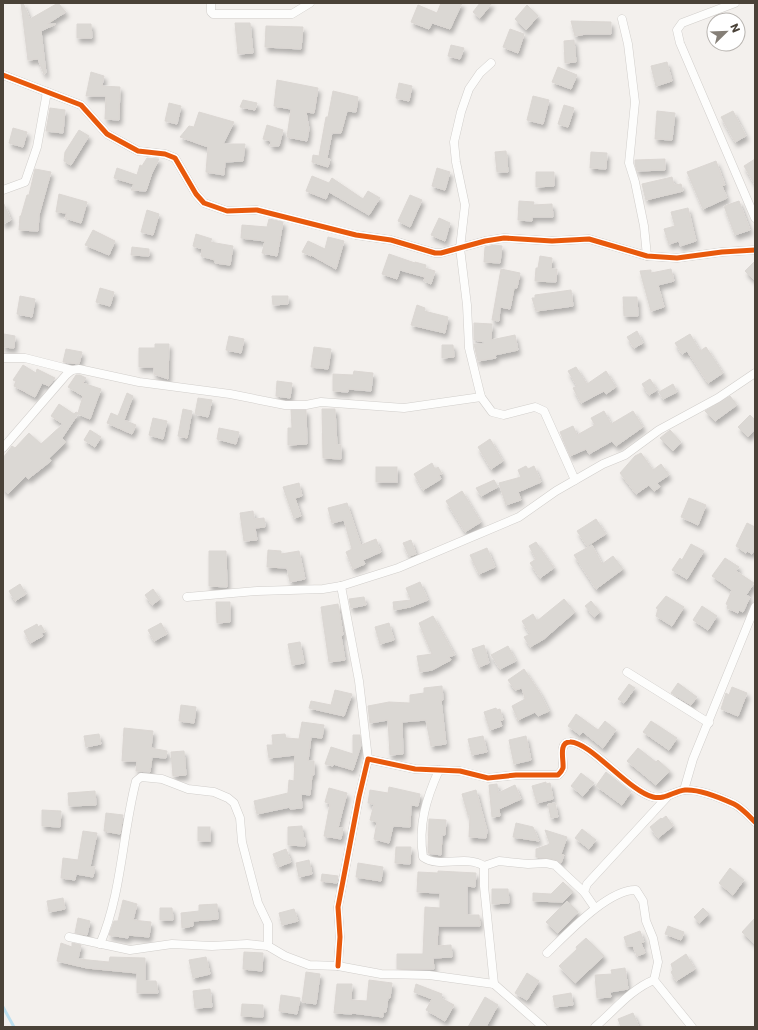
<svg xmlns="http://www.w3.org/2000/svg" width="758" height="1030" viewBox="0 0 758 1030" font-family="Poppins,sans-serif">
<defs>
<filter id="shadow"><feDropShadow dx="2.5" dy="4.5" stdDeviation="2" flood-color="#0004"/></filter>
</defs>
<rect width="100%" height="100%" fill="#f3f0ed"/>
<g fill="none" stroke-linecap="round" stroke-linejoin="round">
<!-- stream -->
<path stroke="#bde0f0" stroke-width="3" d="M3,1007l11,20"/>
</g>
<!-- building -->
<g fill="#dbd8d4" stroke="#dbd7d3" filter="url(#shadow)">
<path d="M21,3h2l7,16 28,-16 8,9 -19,12h9l-15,7 5,42 -2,1 -6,-15 -10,1z"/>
<path d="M441,3h21l-12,26 -18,-6 -3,6 -18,-7 7,-17 19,8z"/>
<path d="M480,3h12l-12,15 -7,-6z"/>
<path d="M527,5l11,11 -12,14 -11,-11z"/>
<path d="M571,21l40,1v12h-25l-11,2z"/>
<path d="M235,23h15l3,30 -15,1z"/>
<path d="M77,24h14l1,14h-15z"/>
<path d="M266,26l37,1 -2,22 -36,-2z"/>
<path d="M510,29l14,5 -6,19 -15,-6z"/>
<path d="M574,40l2,22 -11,1 -1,-22z"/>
<path d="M451,45l13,3 -4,11 -12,-3z"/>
<path d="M667,62l5,19 -16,5 -5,-20z"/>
<path d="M558,67l19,8 -6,14 -19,-7z"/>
<path d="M91,72l13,4 -2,10 18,1 -1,33 -14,-1 1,-23h-20z"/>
<path d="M277,80l41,8 -4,25 -8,-1 3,17 -2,12 -20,-4 4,-28 -17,-3z"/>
<path d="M399,83l13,3 -3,15 -13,-3z"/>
<path d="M333,91l25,6 -2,15 -9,-1 -6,22h-9l-5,25 3,1 -2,8 -16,-5 1,-7 6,1 7,-39h2z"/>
<path d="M533,96l16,4 -6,24 -16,-4z"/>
<path d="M243,100l14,3 -2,7 -15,-3z"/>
<path d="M169,103l12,3 -4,18 -12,-3z"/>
<path d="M564,105l10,3 -6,19 -10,-3z"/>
<path d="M50,108l15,2 -2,23 -17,-2z"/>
<path d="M657,111l18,2 -3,27 -17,-1z"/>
<path d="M733,111l13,25 -11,6 -14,-25z"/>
<path d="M199,112l35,10 -11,22h22l-2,17 -18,1 -1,13 -18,-3 2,-25 -28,-10 9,-11 5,1z"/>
<path d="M267,125l16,5 -4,16h-9l1,-5 -8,-2z"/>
<path d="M13,128l14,4 -4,15 -14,-4z"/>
<path d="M79,130l10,6 -18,29 -7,-4 1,-9z"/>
<path d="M506,151l2,21h-11l-2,-20z"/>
<path d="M591,152l16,1 -1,16 -16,-1z"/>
<path d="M147,158l12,1 -7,14 -6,18 -15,-1 3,-6 -20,-6 3,-10 20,7 3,-10 2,1z"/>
<path d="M665,159v11l-28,1 -2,-7v-4z"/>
<path d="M755,159v26l-11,-19z"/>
<path d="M716,161l9,24 -3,1 5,12 -24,11 -16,-37z"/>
<path d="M437,168l13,4 -5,18 -13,-4z"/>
<path d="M35,169l16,3 -12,43 -1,16 -19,-1 1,-14h1l6,-21h2z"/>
<path d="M536,172h18v14l-18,1z"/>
<path d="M312,176l17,7 3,-5 31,21 5,-8 12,7 -11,17 -40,-23 -3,7 -20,-8z"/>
<path d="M672,177l2,8 7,-1 2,7 -37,9 -4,-16z"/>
<path d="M59,194l28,8 -6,21 -16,-5 2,-5 -11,-1z"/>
<path d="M410,195l12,5 -12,27 -12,-6z"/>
<path d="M519,201l15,1 -1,3 19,-1 1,13h-21v4l-14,-1z"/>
<path d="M739,201l11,29 -15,5 -11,-29z"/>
<path d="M3,202l8,18 -8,4z"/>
<path d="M688,208l8,33 -16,5 -1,-5 -10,3 -5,-15 11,-3 -4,-14z"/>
<path d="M147,210l12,4 -6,21 -12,-3z"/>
<path d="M439,218l11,5 -5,18 -14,-6z"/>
<path d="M269,219l14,3 -6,34 -15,-3 3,-12 -24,-3 1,-13 25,2z"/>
<path d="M93,230l22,11 -6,14 -24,-10z"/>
<path d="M196,234l16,5 -2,3 23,4 -3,19 -15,-2v-3l-14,-4 1,-7 -9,-3z"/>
<path d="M328,237l16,4 -8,28 -25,-14v1l-9,-4 6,-11 17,8z"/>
<path d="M495,245l7,1 -2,17 -16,-1 1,-15z"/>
<path d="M132,247l17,2v7l-18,-1z"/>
<path d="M389,254l26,9v-1l11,3 -1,3 10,3 -4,13 -7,-3 1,-4 -25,-7 -3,9 -15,-5z"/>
<path d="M540,256l12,2 -1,11h6l-1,13 -21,-1 1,-13h2z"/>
<path d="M755,261v20l-10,-10z"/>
<path d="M501,269l19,4 -3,15h-3l-4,21 -10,-2 -1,14 -7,-1z"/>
<path d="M671,269l3,12 -16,4 6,22 -13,4 -11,-40 11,-1v3z"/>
<path d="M100,288l14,4 -4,14 -14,-4z"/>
<path d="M571,290l2,16 -37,5 -4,-13h3v-3z"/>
<path d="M20,296l15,3 -3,18 -15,-3z"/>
<path d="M272,296h16v8l-15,1z"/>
<path d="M623,297h14l1,19h-14z"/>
<path d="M417,305l8,3 -1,3 24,6 -3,16 -34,-8z"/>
<path d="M474,323l18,1 -1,16 24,-5 3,15 -23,5 1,3 -18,3 -4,-17h10v-2l-10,-2z"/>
<path d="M637,331l6,12 -9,5 -7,-11z"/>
<path d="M4,334l11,2 -1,12 -11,-1z"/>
<path d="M690,334l10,17 6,-4 17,26 -15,10 -21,-32 -5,3 -7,-11z"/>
<path d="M229,336l15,3 -3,14 -15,-3z"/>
<path d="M155,344h14l-1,35 -14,-5v-7h-15v-19h16z"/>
<path d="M442,345h11l1,12 -12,1z"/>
<path d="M314,347l17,2 -3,20 -17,-2z"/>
<path d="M66,349l16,3 -3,12 -16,-2z"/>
<path d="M23,365l13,8 1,-4 18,9 -6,8 -7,-3 -7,14 -21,-11 2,-5 -3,-1z"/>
<path d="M576,367l11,17 19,-13 10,16 -10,7 -2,-3 -23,12 -8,-15 4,-2 -9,-15z"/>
<path d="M354,371l19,2 -2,18 -23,-2v3l-15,-1v-17l20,1z"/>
<path d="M76,375h4l6,3 -3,5 18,6 -11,30 -12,-5 -16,24 4,4 -17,16 2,3 -23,18 -2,-3 -18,18 -5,-5v-31l9,-12 3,2 14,-15 12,11 22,-20 -12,-8 8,-12 15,10 2,-2 2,1 5,-17 -15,-9z"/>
<path d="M650,379l7,11 -8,5 -7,-11z"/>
<path d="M277,381l15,2 -2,15 -14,-2z"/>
<path d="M673,384l4,8 -14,7 -4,-7z"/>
<path d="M127,393l6,3 -9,24 12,5 -4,9 -25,-11 4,-10 7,3z"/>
<path d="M730,396l7,9 -22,16 -10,-10z"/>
<path d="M198,398l14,2 -4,17 -13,-3z"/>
<path d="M183,409l9,2 -5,27 -9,-2z"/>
<path d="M322,409h13l2,36h4v14l-18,-1z"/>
<path d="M291,410h15l1,34 -19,1v-17h4z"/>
<path d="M604,411l7,13 22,-13 10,16 -27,19 -4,-5 -23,13 -3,-5 -16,7 -10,-24 13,-6 4,9 18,-10 -4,-7z"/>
<path d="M750,415l5,5v9l-7,8 -10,-10z"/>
<path d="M153,418l14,3 -4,18 -14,-4z"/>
<path d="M219,428l20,4 -3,12 -19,-5z"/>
<path d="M90,430l11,7 -6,10 -11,-7z"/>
<path d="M670,430l11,12 -8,9 -13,-13z"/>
<path d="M490,439l13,22 -12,8 -13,-22z"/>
<path d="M641,453l12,17 8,-6 8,11 -12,8 3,4 -6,4 -5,-6 -13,9 -16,-21 15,-17z"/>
<path d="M432,463l3,6 3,-2 4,7 -3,1 2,4 -18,11 -9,-16z"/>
<path d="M526,466l2,3 6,-3 7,16 -23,10 3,8 -15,5 -7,-22 22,-6 -3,-7z"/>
<rect x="376" y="467" width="21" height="15"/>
<path d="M494,480l4,7 -17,9 -5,-8z"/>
<path d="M299,483l3,13 -7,2 6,18 -7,2 -11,-31z"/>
<path d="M462,491l19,31 -16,10 -19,-31z"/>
<path d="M689,498l17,7 -8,20 -17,-8z"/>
<path d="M347,503l14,42 15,-6 5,13 -18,8 2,4 -12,5 -7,-17 6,-3 -8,-29 -12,3 -4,-15z"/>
<path d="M253,511l1,8 10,-1 1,9 -10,1 2,12 -13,1 -4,-28z"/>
<path d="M596,519l10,15 -19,12 -10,-15z"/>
<path d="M747,523l8,4v21l-3,6 -5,-3 -1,2 -10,-7z"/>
<path d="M411,540l5,14 -7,2 -6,-13z"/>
<path d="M536,542l18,26 -14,10 -10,-15 6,-4 -7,-13z"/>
<path d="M691,544l13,7 -17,28 -15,-9 8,-12 2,2z"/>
<path d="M592,545l10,19 11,-8 10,13 -27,20 -22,-34z"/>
<path d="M487,548l8,19 -16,7 -9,-19z"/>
<path d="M268,550l13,1v3l18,-3 6,28 -15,3 -3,-14 -20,-1z"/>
<path d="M209,551h17l1,36 -18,-1z"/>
<path d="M725,558l14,9 -3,4 18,12 -8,12 4,2 -7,15 -4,-2 -1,3 -11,-5 1,-3 -2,-1 6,-14 -20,-14z"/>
<path d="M420,582l8,18 -18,7 -16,3 -1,-8 18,-2 -5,-12z"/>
<path d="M20,584l6,10 -11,7 -6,-10z"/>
<path d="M153,589l7,10 -8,6 -7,-10z"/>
<path d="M666,596l18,11 -12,19 -16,-10 2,-7 -2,-1z"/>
<path d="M364,597l2,8 -15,3 -2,-9z"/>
<path d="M564,599l11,13 -31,27 -14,8 -6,-10 6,-3 -8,-13 11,-7 4,7z"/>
<path d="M591,601l9,11 -6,5 -9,-11z"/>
<path d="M216,602h14v20l-13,1z"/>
<path d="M338,604l5,31 -2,1 4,24 -16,2 -8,-55z"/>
<path d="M702,606l15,10 -9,14 -15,-10z"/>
<path d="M433,616l22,39 -6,2 2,3 -19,10 -12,2 -3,-16 15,-2 -13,-31z"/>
<path d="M161,623l6,11 -13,7 -6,-11z"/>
<path d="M389,623l5,17 -14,4 -5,-17z"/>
<path d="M37,624l1,3 3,-2 4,7 -4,1 2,3 -13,7 -6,-12z"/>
<path d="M300,642l4,21 -12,2 -4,-21z"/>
<path d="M484,645l5,18 -10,4 -7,-18z"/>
<path d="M508,646l8,15 -16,8 -9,-14z"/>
<path d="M524,669l16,24 9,18 -11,5 -3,-4 -17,8 -6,-14 13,-7 -3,-11 -7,2 -7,-10z"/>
<path d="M678,683l19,14 -6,8 -20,-12z"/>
<path d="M629,684l6,4 -11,15 -6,-4z"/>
<path d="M442,686l1,14h-2l5,44 -15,2 -5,-26 -24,2 1,32 -13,1 -2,-35 -18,3 -2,-17 21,-4 21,1v-8l14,-2v-5z"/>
<path d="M732,687l15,6 -9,23 -17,-7 5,-16 3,2z"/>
<path d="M335,690l17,4 -8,22 -35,-8 2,-7 20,4z"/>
<path d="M181,705l15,2 -2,16 -15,-2z"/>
<path d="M496,708l1,2 3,-1 3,11 -3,1 2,5 -12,4 -6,-18z"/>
<path d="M576,714l22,16 7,-9 11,9 -13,18 -20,-16 -3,3 -12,-9z"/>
<path d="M651,721l26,17 -8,12 -26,-18z"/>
<path d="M302,722l22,3 -2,13 -11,-1 -3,24h6v14h-2l-2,20 -9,-1 1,14 -12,1v-2l-33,7 -3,-13 34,-8 1,-13 5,1 1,-26 -26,3 -2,-13h6l-1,-10 13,-1 1,4 13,1z"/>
<path d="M124,728l29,3 -2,17 16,3 -1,7 -14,-1 -2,15 -14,-1 1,-10h-15z"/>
<path d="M99,734l2,10 -15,3 -2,-11z"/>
<path d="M353,735h7l1,10 -8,25 -20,-6v2l-8,-2 6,-17 22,7z"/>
<path d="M483,736l4,16 -15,3 -4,-16z"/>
<path d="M526,736l5,24 -17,4 -5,-24z"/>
<path d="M638,748l18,14 2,-2 12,11 -14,14 -29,-24z"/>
<path d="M184,751l2,24 -13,1 -2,-24z"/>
<path d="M606,772l25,20 -9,13 -26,-19z"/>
<path d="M581,773l13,10 -11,13 -12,-10z"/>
<path d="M546,782v2l4,-1 3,16 -16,4 -5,-17z"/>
<path d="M497,784l1,9 17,-8 6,14 -22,10 1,7 -8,1 -3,-32z"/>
<path d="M389,787l31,7 -2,12 -7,-1 -1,22 -17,-1 -4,17 -15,-4 3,-17 -7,-2 4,-16 -6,-1 2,-13 18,3z"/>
<path d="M329,788l18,5 -9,35h5l-2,11 -17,-3 6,-32 -5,-2z"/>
<path d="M476,790l11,41 -1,7 -17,-1 1,-22h-2l-6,-21z"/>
<path d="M95,791l1,14 -27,1 -1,-13z"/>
<path d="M555,803l3,14 -7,1 -3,-14z"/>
<path d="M42,810l19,1 -1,16 -18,-1z"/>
<path d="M106,813l17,2 -3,19 -16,-3z"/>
<path d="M666,816l7,10 -15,12 -8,-11 11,-9 1,1z"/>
<path d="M429,819l17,1 -1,15h-3l-1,20 -13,-2z"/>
<path d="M516,823l17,4 6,14 -26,-4z"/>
<path d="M302,826l1,12h2v8l-17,-1v-18z"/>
<rect x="198" y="827" width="12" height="14"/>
<path d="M582,829l14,11 -7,9 -14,-11z"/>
<path d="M545,830l22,7 -6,17 3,1 -3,8 -5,-3 -20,-3v-8l14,-5z"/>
<path d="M83,831l14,2 -7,34h5l-2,10 -17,-3 -1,6 -14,-2 2,-20 15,2z"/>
<path d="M396,847h15l-1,17 -15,-1z"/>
<path d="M286,849l5,13 -13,5 -5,-13z"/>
<path d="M309,860l3,14 -13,3 -3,-14z"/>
<path d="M358,863l25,4 -2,14 -25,-4z"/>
<path d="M730,868l14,12 -11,15 -14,-12z"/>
<path d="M438,871l38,2 -1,14 -8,-1v29h12l1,11h-42l-1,20 14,-1 1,12 -19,1 1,11h-37v-15h26l2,-47 15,1v-15l-23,-1 1,-20 20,1z"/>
<path d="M322,874l16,2 -1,7 -16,-2z"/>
<path d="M563,882l10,10 -10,10 -30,-1v-8l18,1z"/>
<path d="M492,889h16l1,14 -17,1z"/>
<path d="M63,898l2,11 -16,3 -2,-11z"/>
<path d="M123,900l14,4 -4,16 18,2 -2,15 -21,-2v3l-19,-3 5,-14h4z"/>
<path d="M567,901l11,11 -20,21 -12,-11z"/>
<path d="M217,904l1,15 -25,2v5l-11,2 -1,-15 18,-2v-6z"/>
<path d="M160,908h12l1,12h-13z"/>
<path d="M703,908l6,6 -10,9 -5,-6z"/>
<path d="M294,909l4,12 -16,4 -3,-12z"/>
<path d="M78,918l12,3 -3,14 -12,-2z"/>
<path d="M755,918v26l-13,-12z"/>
<path d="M668,926l16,6 -3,8 -16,-6z"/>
<path d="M640,931l4,11 -3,1 4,10 -8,3 -4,-10h-6l-3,-9z"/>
<path d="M586,938l18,18 -29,27 -16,-17 18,-17 -1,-2z"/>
<path d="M61,943l11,4v-4l9,2 -3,14 31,3 1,-5 35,1v23h11l2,12h-21v-20l-50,-5 -30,-7z"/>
<path d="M244,952l19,1 -1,18 -19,-2z"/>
<path d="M686,954l9,15 -19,12 -5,-9 2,-2 -2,-6z"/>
<path d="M206,957l4,17 -17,4 -4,-18z"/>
<path d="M625,968l3,21 -18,3 1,5 -14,1 -2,-23 17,-1 -1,-4z"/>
<path d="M306,972l14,2 -4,30 -14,-2z"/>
<path d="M527,973l12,8 -12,19 -12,-7z"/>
<path d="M369,980l23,3 -2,15h-2l-2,14h-3v5l-31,-4v1l-18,-1 3,-29h15l-1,16 16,1z"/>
<path d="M416,984l26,10 -1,4 13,7 -9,16 -19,-11 6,-11 -18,-7z"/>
<path d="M210,989l2,18 -17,1 -2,-17z"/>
<path d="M571,993l2,12 -18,2 -2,-11z"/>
<path d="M281,995l19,3 -3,16 -18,-3z"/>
<path d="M485,997l13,8 -12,22h-18z"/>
<path d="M242,1004l21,1v12l-22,-1z"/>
<path d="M633,1013l6,14h-18l-3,-8z"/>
</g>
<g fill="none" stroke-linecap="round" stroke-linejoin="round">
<!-- street casing -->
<g stroke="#d1cecb" stroke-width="9">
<g id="street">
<path d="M211,3v9l2,2h79l18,-11"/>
<path d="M735,3l-53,20 -5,7 3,13 75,175"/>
<path d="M622,19l6,25 7,58 -6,61 6,19 9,44 3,30"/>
<path d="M491,63l-11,10 -11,16 -8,23 -7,30 2,20 9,43 -5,43 7,57 2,43 12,49 11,15 12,3 31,-8 9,4 31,69"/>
<path d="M3,75l78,30 26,29 31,17 27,3 10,4 21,36 8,9 23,8 30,-1 99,25 35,5 44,13h6l44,-12 19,-3 48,3 37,-2 58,17 30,2 45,-6 33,-2"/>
<path d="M3,190l22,-8 12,-35 10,-55"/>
<path d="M3,358h22l47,12"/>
<path d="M3,448l63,-73 6,-5 7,-1 60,13 91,12 55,11h21l15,-3 83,6 77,-11"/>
<path d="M341,586l18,95 9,78"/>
<path d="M187,597l70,-6 66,-2 18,-3 57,-18 121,-51 37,-26 47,-27 22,-9 34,-25 59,-32 37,-25"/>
<path d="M627,672l82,51"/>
<path d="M439,770c-13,29 -21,55 -16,87 17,12 42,-3 61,9v20l10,98"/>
<path d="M684,790l9,-31 62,-152"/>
<path d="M484,866l15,-5 29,3 18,-1 9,2 29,27"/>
<path d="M595,908l-11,-16 3,-8 81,-88"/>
<path d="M69,937l61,13 42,-6 40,2 35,-2 21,2 17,10 24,9 29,1 43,8 48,1 65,9 49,43"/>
<path d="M100,944c22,-51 22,-109 36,-163l5,-4 21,2 26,10 26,3 14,6 6,5 6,15 2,24 16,61 10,21v22"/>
<path d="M547,953c20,-19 61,-64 89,-63l7,11 3,20 7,17 5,24 -4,18"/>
<path d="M338,966l2,-29 -2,-30 21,-110 9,-38 47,10 45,2 28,7 28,-3h42c2,-2 4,-4 5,-7 1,-7 -5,-26 7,-26 19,-1 60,50 83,55 12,3 21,-6 32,-7 15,-1 36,8 49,14 8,4 15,12 21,18"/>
<path d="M595,1027c19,-16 36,-38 59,-47l38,47"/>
</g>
</g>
<!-- street -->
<use href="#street" stroke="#fdfdfc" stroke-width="8"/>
<!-- cycleway casing -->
<g stroke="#fff" stroke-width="8">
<g id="cycleway">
<path d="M3,75l78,30 26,29 31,17 27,3 10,4 21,36 8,9 23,8 30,-1 99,25 35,5 44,13h6l44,-12 19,-3 48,3 37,-2 58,17 30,2 45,-6 33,-2"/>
<path d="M338,966l2,-29 -2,-30 21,-110 9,-38 47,10 45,2 28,7 28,-3h42c2,-2 4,-4 5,-7 1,-7 -5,-26 7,-26 19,-1 60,50 83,55 12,3 21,-6 32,-7 15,-1 36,8 49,14 8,4 15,12 21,18"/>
</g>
</g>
<!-- cycleway -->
<use href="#cycleway" stroke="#e8590c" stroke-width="5"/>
</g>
<!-- border -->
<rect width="758" height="1030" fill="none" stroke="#4a4238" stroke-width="8"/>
<!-- north arrow -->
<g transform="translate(726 32) rotate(67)"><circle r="19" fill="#ffffff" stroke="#b7b3af"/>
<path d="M0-3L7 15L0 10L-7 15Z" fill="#857f77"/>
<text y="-6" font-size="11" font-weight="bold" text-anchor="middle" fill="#4a4238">N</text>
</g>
</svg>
